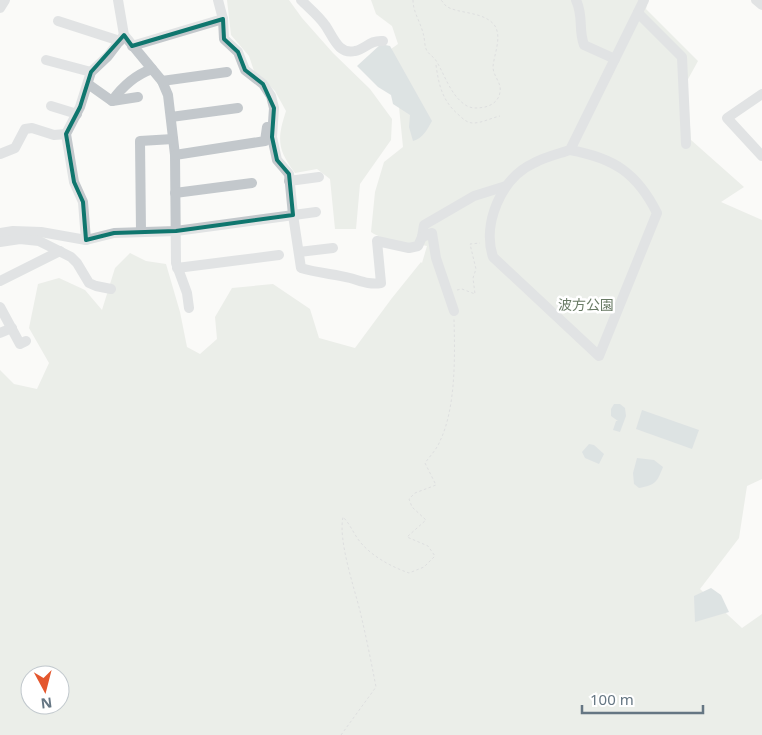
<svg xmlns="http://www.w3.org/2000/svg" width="762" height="735" viewBox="0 0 762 735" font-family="'Noto Sans','Noto Sans JP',sans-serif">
<rect width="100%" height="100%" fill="#fafaf8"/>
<!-- green -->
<g fill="#dadfd7" fill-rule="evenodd">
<path d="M227,0h62l13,18 31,35 37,36 22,30 -1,21 -31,44 -4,45h-21l-5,-50 -13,-10 -22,4c-18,-24 -18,-34 -9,-62l-11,-20 -21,-20 -5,-15 -18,-21z"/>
<path d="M371,0h277l-2,9 52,52 -11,20 4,59 53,47 -23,15 41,18v259l-15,7 -8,52 -39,51 42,39 20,-14v121h-762v-365l14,14 23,5 12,-26 -20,-35 9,-44 21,-6 26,12 17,20 13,-42 15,-15 16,8 20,3 14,48 7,35 13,7 17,-15 -2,-22 17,-29 41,-4 37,25 9,29 36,10 37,-50 29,-36 1,1 5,-17c-19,-4 -40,-3 -56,-14l4,-40 9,-30 19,-15 -5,-50 -35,-28 35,-25 -6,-18 -16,-12zM30,675h30v30h-30z"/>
</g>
<!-- water -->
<g fill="#bbc7cb">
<path d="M381,44l9,2 42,75c-5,9 -9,17 -19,20l-4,-14 1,-12 -17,-11 -2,-9 -13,-8 -21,-21z"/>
<path d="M614,404h6l5,4 1,8 -6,16 -7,-2 3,-9h2l-7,-5v-7z"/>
<path d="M642,410l57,20 -7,19 -56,-20z"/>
<path d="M589,444l5,1 10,9 -5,10 -14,-6 -3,-6z"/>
<path d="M637,458l17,2 9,7c-6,15 -7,18 -24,21l-5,-4 -1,-11z"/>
<path d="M711,588l10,7 8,17 -34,10 -1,-26z"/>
</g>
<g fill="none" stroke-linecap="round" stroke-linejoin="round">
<!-- path -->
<g stroke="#bbbfc2" stroke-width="1" stroke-dasharray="2.5 2.5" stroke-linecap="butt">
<path d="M413,0c0,12 7,21 10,33 2,5 1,13 4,18 2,3 5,5 8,8 10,15 15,37 32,47 6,3 12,2 18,1 8,-2 14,-7 15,-15 2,-9 -7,-16 -7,-25 1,-13 9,-29 2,-41 -10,-15 -38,-12 -49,-20 -2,-2 -3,-4 -5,-6"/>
<path d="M436,65c3,22 7,37 24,51 4,4 8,7 13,7 9,0 18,-5 27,-7"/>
<path d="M457,290l5,-1 13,5 -2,-16 3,-9 -6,-25 10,-1"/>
<path d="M341,735l35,-48c-5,-26 -10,-51 -16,-76 -6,-24 -22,-71 -17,-94 8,8 11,18 18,26 12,14 31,24 48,30l15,-6 11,-11 -7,-10 -21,-9 19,-17 -14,-13 -3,-8 6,-6 21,-8 -11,-22c5,-7 12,-14 15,-22 16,-33 15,-86 14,-122"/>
</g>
<!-- minor -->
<g stroke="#c3c8cc" stroke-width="10">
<path d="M118,0l6,35 38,46 6,14 7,60 1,108 11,30 2,15"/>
<path d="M218,0l5,19 1,20 14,13 7,18 18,14 8,12 3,12 -2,29 5,23 12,14 4,41 8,53c17,5 32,6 49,10 11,3 19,7 31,5l-4,-42 32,7 9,-2 4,-9 2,-12 50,-29 32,-10"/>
<path d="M301,0c8,8 18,16 24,25 8,11 13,30 30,26 11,-2 14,-11 28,-10"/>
<path d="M576,0c8,17 2,29 8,45l31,14"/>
<path d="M756,0l6,5"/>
<path d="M0,8l5,-8"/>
<path d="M638,13l44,44 4,87"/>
<path d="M58,21l62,20"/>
<path d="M132,46l91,-27"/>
<path d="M46,60l45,12"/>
<path d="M162,81l65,-9"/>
<path d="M88,84l24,17 26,-4"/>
<path d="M762,94l-35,24 35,38"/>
<path d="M112,101c10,-14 23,-26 40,-32"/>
<path d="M51,106l26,8"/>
<path d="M171,117l67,-9"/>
<path d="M570,150c44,8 67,23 87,63l-58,143 -106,-99c-11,-33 8,-79 41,-94 11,-6 24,-9 36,-13z"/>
<path d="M570,150l74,-150"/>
<path d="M0,154l15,-6 10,-19 7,-1 22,7 12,-1"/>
<path d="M175,155l90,-14 2,-14"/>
<path d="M289,181l30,-4"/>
<path d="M175,193l77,-10"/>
<path d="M141,232l-1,-91 33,-2"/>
<path d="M0,233l13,-2 28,1 45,8 28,-7 62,-2 140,-19"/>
<path d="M422,237l10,-4 4,25 18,53"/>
<path d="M86,240l-3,-38 -9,-20 -8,-48 14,-27 11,-35 17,-16 16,-21"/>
<path d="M0,242l20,-3 19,2 32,16 6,6 12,20 7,3 15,3"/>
<path d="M299,252l34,-4"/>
<path d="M177,268l102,-13"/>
<path d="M0,281l60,-30"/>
<path d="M0,307l20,37 6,-3"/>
<path d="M0,333l12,-5"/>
</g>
</g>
<!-- marked area -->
<path d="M0 0H762V735H0ZM223,19l1,20 14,13 7,18 18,14 11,24 -2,29 5,23 12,14 4,41 -117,16 -62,2 -28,7 -3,-38 -9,-20 -8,-48 14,-27 11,-35 33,-37 8,11z" fill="#fafaf8" fill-opacity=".55" fill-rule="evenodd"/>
<path fill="none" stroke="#0f766e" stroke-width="4" stroke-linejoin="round" d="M223,19l1,20 14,13 7,18 18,14 11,24 -2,29 5,23 12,14 4,41 -117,16 -62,2 -28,7 -3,-38 -9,-20 -8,-48 14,-27 11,-35 33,-37 8,11z"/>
<g text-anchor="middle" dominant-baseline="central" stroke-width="5" stroke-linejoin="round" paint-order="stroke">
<!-- park labels -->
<g font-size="14" fill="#687a64" stroke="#fff">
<text x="586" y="304">波方公園</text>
</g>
</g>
<!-- north arrow -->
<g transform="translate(45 690) rotate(173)"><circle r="24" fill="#ffffff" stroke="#c1c8cd"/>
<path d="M0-4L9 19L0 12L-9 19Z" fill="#e4572e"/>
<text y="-8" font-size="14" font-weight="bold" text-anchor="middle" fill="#657683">N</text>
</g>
<!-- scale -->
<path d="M582 705v8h121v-8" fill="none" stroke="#657683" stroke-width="2.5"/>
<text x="590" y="705" font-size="15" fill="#657683" stroke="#ffffff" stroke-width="4" paint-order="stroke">100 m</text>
</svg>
